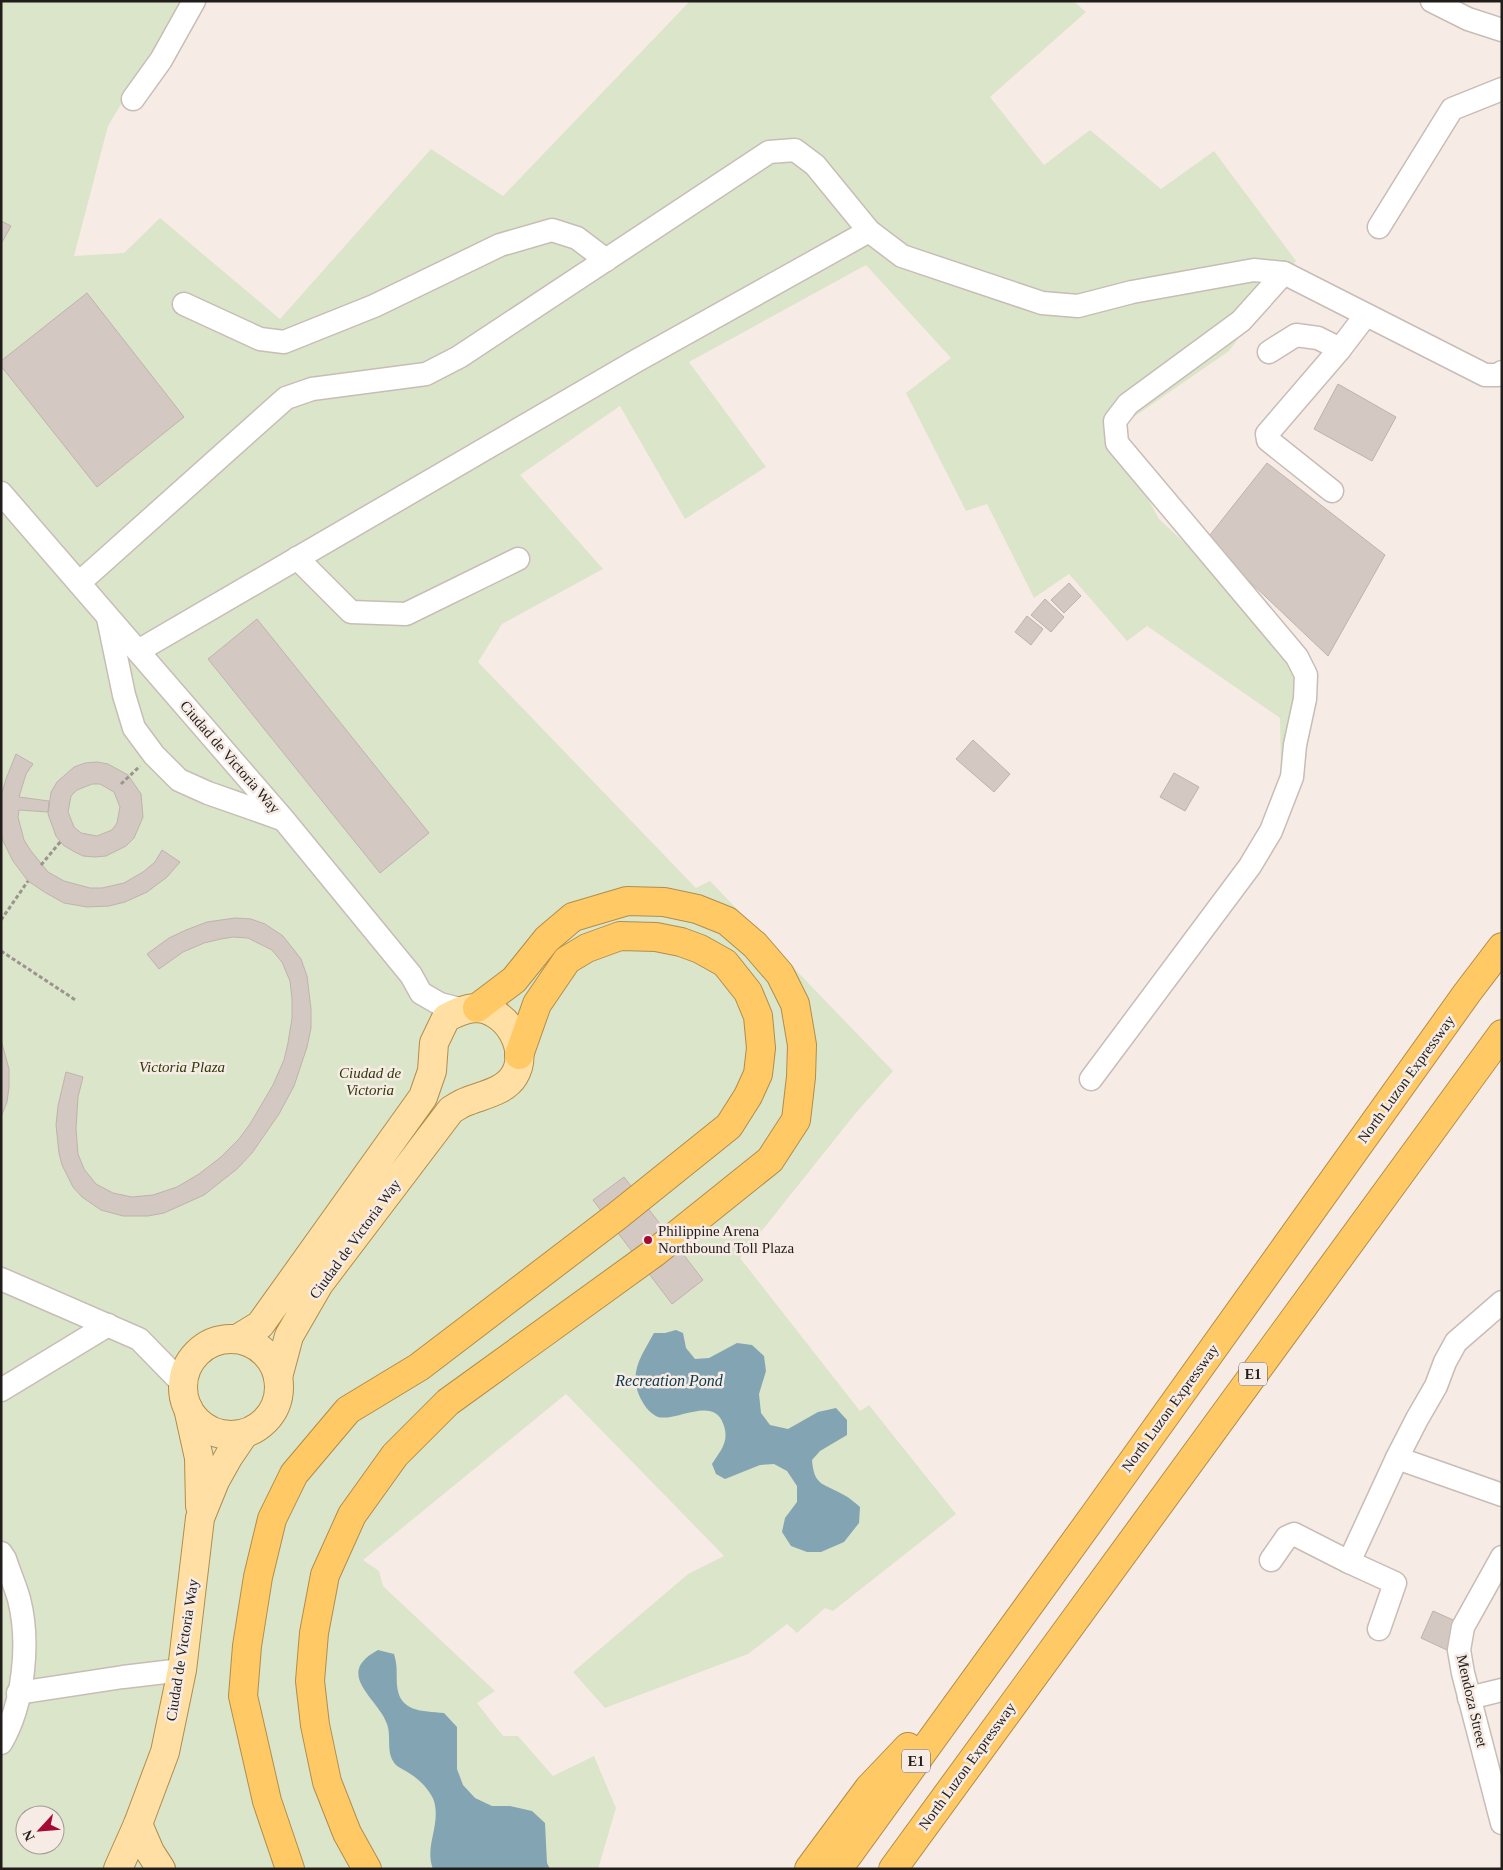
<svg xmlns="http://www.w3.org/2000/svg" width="1503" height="1870" viewBox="0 0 1503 1870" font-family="'Times New Roman',serif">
<rect width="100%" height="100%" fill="#f7ece5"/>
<!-- green -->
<path fill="#dbe5c9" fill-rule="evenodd" d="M1,1h182l-75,125 -34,130 50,-3 36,-35 120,101 151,-170 72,47 187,-195h383l13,11 -96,85 54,68 46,-35 71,59 53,-38 82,110 -67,90 -117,81 47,87 153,143 -31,109 -1,-53 -133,-92 -20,15 -58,-67 -35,24 -47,-94 -21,7 -60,-118 45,-35 -85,-93 -177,97 77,105 -81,52 -65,-113 -100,69 83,94 -101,55 -24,38 218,226 14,-7 183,190 -38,43 -115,144 120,153 9,-6 87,109 -123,97 -8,-3 -28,25 -10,-9 -39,30 -143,54 -32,-36 115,-98 36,-18 -158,-162 -203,166 16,11 4,15 112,105 -18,12 26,33h15l35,40 41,-20 22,52 -18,61h-597zM25,1815h30v30h-30z"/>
<!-- water -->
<g fill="#83a4b3">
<path d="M676,1330l7,3 3,15 9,11 14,-1 28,-15 15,2 12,11 2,15 -7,23 2,19 9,12 18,4 30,-17 18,-4 11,12v15l-27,16 -8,9c2,27 12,23 32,35 6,3 11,8 16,12l-1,16 -15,19 -23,10h-14l-16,-6 -9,-14 3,-14 12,-16v-16l-10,-15 -13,-7 -14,1 -35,14 -9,-5 -4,-10c9,-14 17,-22 12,-38 -9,-32 -47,-4 -66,-9 -7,-3 -13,-10 -16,-16 -15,-27 -1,-44 12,-68h11z"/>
<path d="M378,1650l16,4c4,14 2,18 3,31 2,27 25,26 47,28l13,14v42l6,16 12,13 17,8h18l22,5 13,12 2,40 3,6h-117c-9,-23 8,-43 1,-68 -4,-11 -15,-22 -25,-28 -4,-3 -10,-5 -13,-8 -11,-12 -4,-27 -9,-41 -9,-26 -54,-50 -9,-74z"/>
</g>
<!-- building -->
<g fill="#d4c9c2" stroke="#beb3ac" fill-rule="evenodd">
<path d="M1,221l10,5 -10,18z"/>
<path d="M87,293l97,124 -87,70 -96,-121v-5z"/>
<path d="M1338,384l58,33 -24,44 -58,-32z"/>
<path d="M1267,463l118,92 -57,101 -122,-116z"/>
<path d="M1069,583l12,13 -17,17 -13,-13z"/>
<path d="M1045,599l19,18 -13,15 -20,-17z"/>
<path d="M1027,616l16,13 -12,16 -16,-13z"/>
<path d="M257,619l172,214 -49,40 -172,-214z"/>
<path d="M973,740l37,34 -16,18 -38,-33z"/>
<path d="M16,754l17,10 -7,10 -7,23 30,4 -1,11 -29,-2 -1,7 6,23 7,11 17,21 16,9 26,7h12l22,-5 19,-11 12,-10 7,-12 18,12 -13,15 -20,15 -22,10 -16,4 -22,1 -23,-4 -18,-10 -18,-12 -15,-20 -10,-20 -2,-11v-34l5,-17z"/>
<path d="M97,762l11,2 20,11 13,19 2,23 -9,21 -8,8 -20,10 -11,1 -12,-1 -10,-5 -10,-6 -7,-9 -8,-22 3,-22 6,-10 17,-15 11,-4zM92,784h8l14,8 6,15 -3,16 -5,7 -15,6 -16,-3 -7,-6 -6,-15 3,-16 6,-6z"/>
<path d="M1174,773l25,14 -14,24 -25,-14z"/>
<path d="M235,918l16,1 14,5 18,12 18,23 6,17 4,33v19l-4,19 -13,39 -15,28 -27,39 -15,16 -33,26 -40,18 -16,3h-25l-22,-6 -19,-13 -9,-10 -11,-22 -3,-12 -3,-28 2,-19 8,-34 17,5 -5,20 -2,32 2,25 6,15 12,15 17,9 19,4 21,-2 24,-8 22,-13 22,-17 18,-18 11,-15 23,-39 11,-25 4,-17 4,-25v-19l-2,-18 -8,-19 -10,-12 -24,-12 -15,-1 -12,2 -17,4 -21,9 -24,17 -12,-15 22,-16 17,-8 21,-8z"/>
<path d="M1,1040l8,29v18l-2,15 -6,15z"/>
<path d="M624,1177l79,103 -31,24 -79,-104z"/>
<path d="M1433,1611l27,12 -13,27 -26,-12z"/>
</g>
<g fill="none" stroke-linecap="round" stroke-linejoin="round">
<!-- minor casing -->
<g stroke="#c8bdb6" stroke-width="25">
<g id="minor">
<path d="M1432,1l36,18 34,11"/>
<path d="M133,99l28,-39 33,-59"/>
<path d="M1379,227l73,-118 50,-20"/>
<path d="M184,304l76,35 24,3 90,-36 126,-61 52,-15 25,8 29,22"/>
<path d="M1269,352l27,-17 22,3 22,11"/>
<path d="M1332,491l-64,-51 -1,-6 73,-85 26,-34"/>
<path d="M1,493l283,327 127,155 10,18 19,11 23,6"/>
<path d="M297,558l54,54 55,2 112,-55"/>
<path d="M79,583l207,-185 26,-9 114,-15 33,-17 310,-205 26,-2 20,15 54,66 33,25 140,47 36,3 54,-14 122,-22 30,3 201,102h13l4,-3"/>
<path d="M108,618l16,77 10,33 20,27 25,25 29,13 74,26"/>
<path d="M138,651l498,-290 233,-130"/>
<path d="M1091,1079l159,-213 21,-35 21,-54 3,-32 10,-46 1,-24 -9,-18 -180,-214 -2,-22 13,-17 113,-83 43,-48"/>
<path d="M1,1279l138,60 44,45"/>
<path d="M1502,1302l-46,40 -11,20 -9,24 -19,33 -20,39 105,37"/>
<path d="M1,1390l107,-65"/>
<path d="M1,1553l4,6c4,13 10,26 14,40 11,43 5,105 -18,144"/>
<path d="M1502,1557l-39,70 -4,23 4,23 39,150"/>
<path d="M1271,1560l16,-23 7,-3 55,28"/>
<path d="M1379,1629l16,-46 -46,-21 48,-104"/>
<path d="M18,1693l105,-16 59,-7"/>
<path d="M1469,1698l33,-8"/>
</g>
</g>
<!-- major casing -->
<g stroke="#b18d4b" stroke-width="30">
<g id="major">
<path d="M237,1339l23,-14 163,-228 9,-26 2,-28 12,-25c9,-5 18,-9 29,-10 31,0 56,41 39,68 -9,15 -31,19 -46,25 -6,2 -12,6 -17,9l-132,174 -30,52 -11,41"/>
<circle cx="231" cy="1387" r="48"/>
<path d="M188,1408l11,50 1,48"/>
<path d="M138,1824l12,28 11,17"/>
<path d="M118,1869l20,-45 27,-72 17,-82 18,-152 15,-37 14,-25 15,-22"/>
</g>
</g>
<!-- highway casing -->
<g stroke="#b18d4b" stroke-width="30">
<g id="highway">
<path d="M290,1869l-23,-68 -24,-105 4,-50 11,-69 14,-58 22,-45 54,-64 71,-43 198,-151 112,-90 19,-30 10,-22 3,-26 -3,-32 -10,-24 -23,-29 -25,-14 -19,-7 -25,-5 -36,-1 -33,12 -20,12 -30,44 -18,51"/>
<path d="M367,1869l-20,-36 -20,-51 -12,-57 -5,-44 4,-48 11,-58 27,-60 43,-60 53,-53 206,-149 116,-93 26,-40 5,-43 1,-32 -7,-41 -15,-30 -25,-29 -28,-24 -30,-12 -33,-7 -37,-1 -54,16 -26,22 -33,41 -37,28"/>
<path d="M809,1869l60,-81 39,-41"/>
<path d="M838,1869l257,-355 372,-521 35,-46"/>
<path d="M893,1869l609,-835"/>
</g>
</g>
<!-- path -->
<g stroke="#9b938d" stroke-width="3" stroke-dasharray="4 2.5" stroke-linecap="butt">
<path d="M121,784l19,-18"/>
<path d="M41,865l20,-24"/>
<path d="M1,920l27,-39"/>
<path d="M1,951l76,50"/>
</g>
<!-- minor -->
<use href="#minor" stroke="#fff" stroke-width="22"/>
<!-- major -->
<use href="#major" stroke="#ffdfa3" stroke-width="28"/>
<!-- highway -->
<use href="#highway" stroke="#ffca66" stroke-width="28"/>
</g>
<!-- markers -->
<circle fill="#a50a34" stroke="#f7ece5" stroke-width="2" cx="648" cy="1240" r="5"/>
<g text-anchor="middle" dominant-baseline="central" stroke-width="5" stroke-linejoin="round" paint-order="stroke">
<!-- shield labels -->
<g fill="#f7ece5" stroke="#615b57" stroke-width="1">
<rect x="1239" y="1362.5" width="28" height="23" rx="4"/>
<rect x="902" y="1749.5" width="28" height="23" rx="4"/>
</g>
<g font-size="14" font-weight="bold" fill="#211d1a">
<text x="1253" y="1374">E1</text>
<text x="916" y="1761">E1</text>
</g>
<!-- street labels -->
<g font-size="15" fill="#211d1a" stroke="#f7ece5">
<text transform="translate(230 757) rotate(49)">Ciudad de Victoria Way</text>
<text transform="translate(1406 1079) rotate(-54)">North Luzon Expressway</text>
<text transform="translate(355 1239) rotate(-54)">Ciudad de Victoria Way</text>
<text transform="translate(1170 1408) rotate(-54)">North Luzon Expressway</text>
<text transform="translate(182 1650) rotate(-81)">Ciudad de Victoria Way</text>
<text transform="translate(1472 1701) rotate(77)">Mendoza Street</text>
<text transform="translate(967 1766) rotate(-54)">North Luzon Expressway</text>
</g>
<!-- park labels -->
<g font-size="15" font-style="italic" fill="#2e3a08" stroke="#f7ece5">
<text x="182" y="1067">Victoria Plaza</text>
<text x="370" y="1073">Ciudad de<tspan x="370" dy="17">Victoria</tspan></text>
</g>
<!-- poi labels -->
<g font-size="15" fill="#211d1a" stroke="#f7ece5" text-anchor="start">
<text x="658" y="1231">Philippine Arena<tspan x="658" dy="17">Northbound Toll Plaza</tspan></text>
</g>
<!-- water labels -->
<g font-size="16" font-style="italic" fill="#0a394b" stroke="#f7ece5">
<text x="669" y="1380">Recreation Pond</text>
</g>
</g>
<!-- border -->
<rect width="1503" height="1870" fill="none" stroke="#211d1a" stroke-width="5"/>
<!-- north arrow -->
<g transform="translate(40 1830) rotate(244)"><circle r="24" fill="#f7ece5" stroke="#a19994"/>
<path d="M0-4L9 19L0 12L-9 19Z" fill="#a50a34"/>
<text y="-8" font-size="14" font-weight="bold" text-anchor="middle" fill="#211d1a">N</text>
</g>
</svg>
